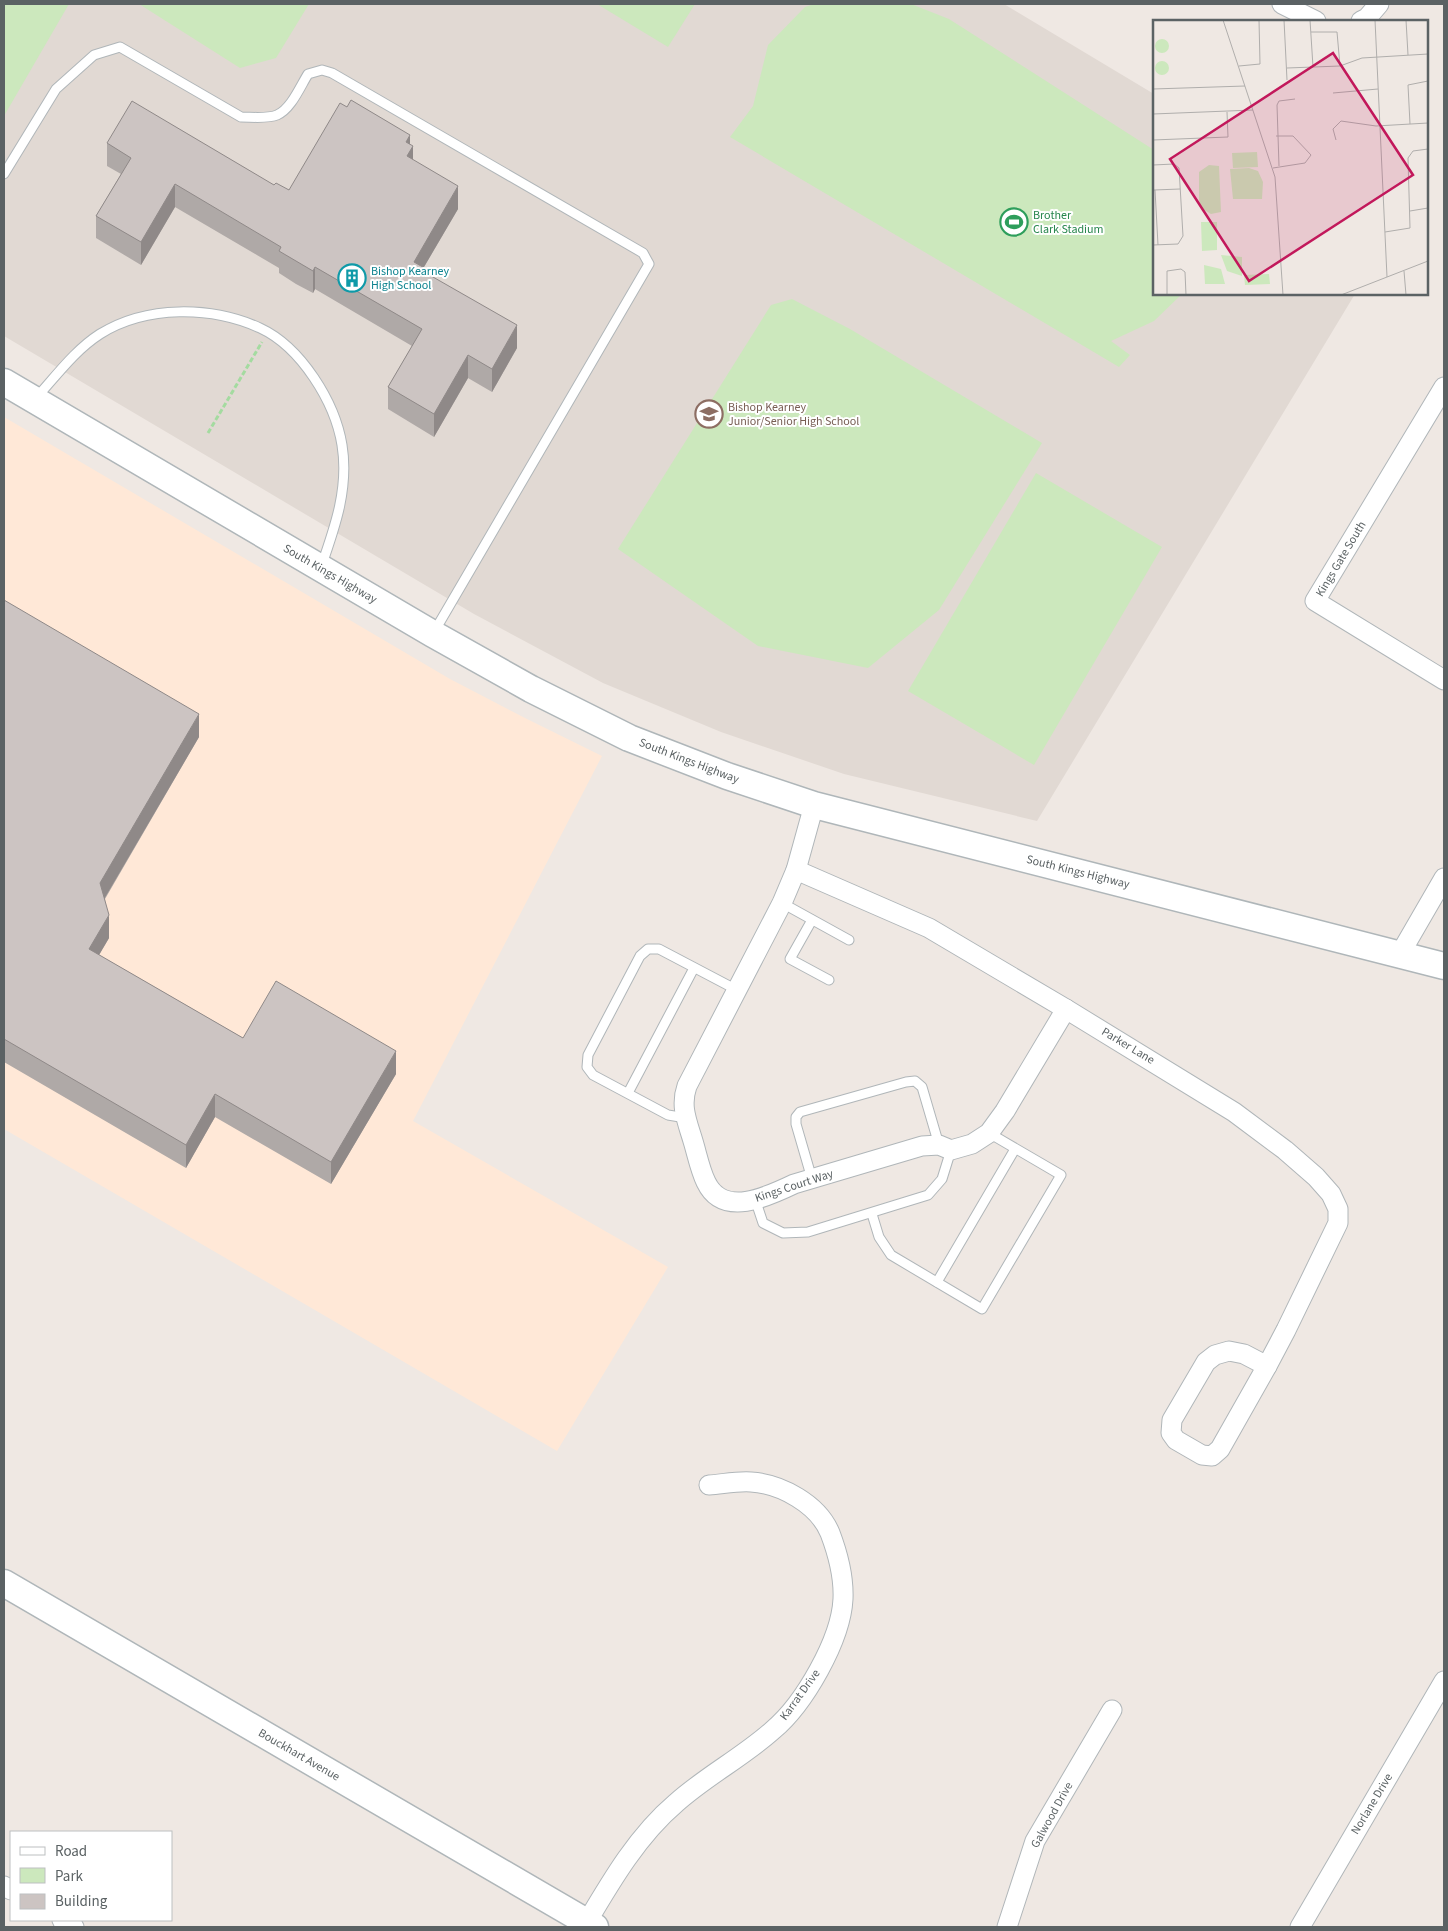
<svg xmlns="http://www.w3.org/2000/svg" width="1448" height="1931" viewBox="0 0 1448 1931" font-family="'Source Sans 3',sans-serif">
<rect width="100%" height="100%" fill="#efe8e3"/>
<!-- commercial -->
<path fill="#ffe8d7" d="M4,417l446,262 77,40 75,37 -189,365 255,146 -111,184 -553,-322z"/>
<!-- education -->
<path fill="#e1d9d3" d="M4,4h1000l150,90v200h201l-318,527 -193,-47 -123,-42 -118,-49 -129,-69 -470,-278z"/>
<!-- green -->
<g fill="#cce8bd">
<path d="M4,4h65l-65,112z"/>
<path d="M139,4h170l-33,54 -36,10z"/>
<path d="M597,4h98l-27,43z"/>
<path d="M814,4h97l38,15 205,131v144h28l-28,27 -43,20 19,14 -11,12 -389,-230 23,-31 15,-61 37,-38z"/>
<path d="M792,299l58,30 192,114 -103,167 -71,58 -110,-22 -140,-97 153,-244z"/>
<path d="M1036,473l126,74 -128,218 -126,-74z"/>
</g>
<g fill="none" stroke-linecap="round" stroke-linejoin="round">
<!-- lane casing -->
<g stroke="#b0b6b9" stroke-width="11">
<g id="lane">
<path d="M4,174l52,-85 38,-34 26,-8 121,70c11,0 26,2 36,-2 14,-6 23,-28 31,-41l14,-4 10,3 311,180 6,11 -215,368"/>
<path d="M36,398c20,-22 39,-48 64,-64 47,-29 111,-28 160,-6 41,19 75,74 82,117 7,43 -7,82 -21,122"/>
<path d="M782,903l67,37"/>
<path d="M812,920l-22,39 39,21"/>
<path d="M628,1093l66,-125"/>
<path d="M686,1118l-18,-3 -75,-40 -6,-8 1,-12 52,-99 8,-7h11l78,41"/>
<path d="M812,1179l-16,-55v-7l4,-5 106,-30 9,-1 7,6 17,58"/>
<path d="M755,1199l8,24 20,10 25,-1 120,-37 14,-16 9,-29"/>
<path d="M872,1214l7,23 12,18 91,54 79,-134 -72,-42"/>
<path d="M937,1282l78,-133"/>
</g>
</g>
<!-- street casing -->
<g stroke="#b0b6b9" stroke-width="21">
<g id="street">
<path d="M1282,4l34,17"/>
<path d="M1361,21l6,-3 12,-14"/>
<path d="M1444,387l-129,214 129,79"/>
<path d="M814,805l-18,65 -14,33 -95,183c-7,20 0,35 6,55 4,13 7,29 13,41 17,36 61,15 88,2l128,-38 17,-1 12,5 21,-6 17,-11 16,-22 61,-102"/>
<path d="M796,870l133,58 137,81 168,103 51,38 31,27 15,17 7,15v14l-52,107 -19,36"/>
<path d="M1400,954l44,-76"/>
<path d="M1229,1351l15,3 23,12 -47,83 -8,7 -10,-1 -26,-15 -5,-7 1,-13 34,-58 9,-7z"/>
<path d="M4,1886l7,4"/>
<path d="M62,1920l12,7"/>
<path d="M584,1927c26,-44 53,-91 92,-124 30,-27 67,-46 97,-73 31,-26 68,-90 70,-131 1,-23 -5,-45 -13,-66 -12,-29 -49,-49 -79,-51 -14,-1 -28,2 -42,3"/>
<path d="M1007,1927l28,-86 77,-131"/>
<path d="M1300,1927l144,-246"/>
</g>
</g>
<!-- secondary casing -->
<g stroke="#afb6b9" stroke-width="29">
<g id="secondary">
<path d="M4,382l429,252 98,55 98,49 98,38 87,29 630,161"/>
<path d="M4,1583l591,344"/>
</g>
</g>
<!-- path -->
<path stroke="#a4dba0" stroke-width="3" stroke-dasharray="5 2.5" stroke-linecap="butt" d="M208,433l54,-91"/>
<!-- lane -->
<use href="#lane" stroke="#fff" stroke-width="9"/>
<!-- street -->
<use href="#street" stroke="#fff" stroke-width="19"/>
<!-- secondary -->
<use href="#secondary" stroke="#fff" stroke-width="26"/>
</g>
<!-- wall -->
<g fill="#afa9a7">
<path d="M107,143l167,42 15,5 121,-45 3,15 45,49 -34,58 4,6 89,75 -25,44 -24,-14 -34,59 -46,-28v-22l24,-41 -97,-57 -2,4 -17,-9 -17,-11v-5l-104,-61 -34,58 -45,-27v-22l25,-42 -14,-8z"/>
<path d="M4,600l195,137 -94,162 4,39 -10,17 144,83 153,36 -65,110 -116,-67 -29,51 -182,-106z"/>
</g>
<!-- shaded-wall -->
<g fill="#8f8988">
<path d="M410,135v15l3,-4v23l-6,10 -1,-37z"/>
<path d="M175,184v23l-34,58v-23z"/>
<path d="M458,186v23l-44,75v-22z"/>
<path d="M315,267v22l-2,4v-22z"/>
<path d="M517,325v23l-25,44v-23z"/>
<path d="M468,355v23l-34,59v-23z"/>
<path d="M199,714v23l-99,169v-23z"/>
<path d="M109,915v23l-20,34v-23z"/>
<path d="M396,1051v23l-65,110v-22z"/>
<path d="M215,1094v23l-29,51v-23z"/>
</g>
<!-- building -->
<g fill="#ccc4c2" stroke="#8f8988">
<path d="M351,100l59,35 -4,7 7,4 -6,10 51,30 -44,76 14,8 -2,3 91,52 -25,44 -24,-14 -34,59 -46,-27 34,-58 -107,-62 -2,4 -34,-20 2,-4 -106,-63 -34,58 -45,-26 35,-58 -24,-15 25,-42 142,84 2,-2 13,7 51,-87 7,4z"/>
<path d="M4,600l195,114 -99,169 9,32 -20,34 154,89 33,-57 120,70 -65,111 -116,-68 -29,51 -182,-106z"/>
</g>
<!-- icons -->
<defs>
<g id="stadium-ring" transform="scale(1.4375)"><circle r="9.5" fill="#fff" stroke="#2e9e5b" stroke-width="1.5"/><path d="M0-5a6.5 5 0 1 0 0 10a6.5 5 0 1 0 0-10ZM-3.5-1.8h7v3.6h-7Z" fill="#2e9e5b"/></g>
<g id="building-ring" transform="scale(1.4375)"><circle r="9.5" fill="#fff" stroke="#0f9aa8" stroke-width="1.5"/><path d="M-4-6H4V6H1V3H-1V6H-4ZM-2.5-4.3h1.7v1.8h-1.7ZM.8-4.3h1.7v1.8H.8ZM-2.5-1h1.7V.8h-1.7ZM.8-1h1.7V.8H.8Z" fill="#0f9aa8"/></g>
<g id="school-ring" transform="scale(1.4375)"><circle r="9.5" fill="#fff" stroke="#8d6e63" stroke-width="1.5"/><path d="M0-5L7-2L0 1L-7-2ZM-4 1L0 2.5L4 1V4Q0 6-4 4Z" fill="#8d6e63"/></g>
</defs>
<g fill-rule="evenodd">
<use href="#stadium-ring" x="1014" y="222"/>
<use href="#building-ring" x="352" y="278"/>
<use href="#school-ring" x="709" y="414"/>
</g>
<g text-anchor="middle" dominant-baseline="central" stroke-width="4" stroke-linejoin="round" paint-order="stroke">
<!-- leisure labels -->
<g font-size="12" fill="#27864d" stroke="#fff" text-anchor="start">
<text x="1033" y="215">Brother<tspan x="1033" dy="14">Clark Stadium</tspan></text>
</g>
<!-- culture labels -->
<g font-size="12" fill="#0d838f" stroke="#fff" text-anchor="start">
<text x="371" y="271">Bishop Kearney<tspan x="371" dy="14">High School</tspan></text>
</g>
<!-- education labels -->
<g font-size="12" fill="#785e54" stroke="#fff" text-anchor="start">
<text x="728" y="407">Bishop Kearney<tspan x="728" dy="14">Junior/Senior High School</tspan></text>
</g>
<!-- street labels -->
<g font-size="12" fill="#5b6264" stroke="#fff">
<text transform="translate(1341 559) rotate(-59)">Kings Gate South</text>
<text transform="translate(330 574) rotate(30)">South Kings Highway</text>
<text transform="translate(689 761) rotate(21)">South Kings Highway</text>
<text transform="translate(1078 872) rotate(14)">South Kings Highway</text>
<text transform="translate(1128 1046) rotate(31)">Parker Lane</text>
<text transform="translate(794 1186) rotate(-18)">Kings Court Way</text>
<text transform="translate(800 1695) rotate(-54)">Karrat Drive</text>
<text transform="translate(299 1755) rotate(30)">Bouckhart Avenue</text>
<text transform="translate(1372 1804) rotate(-59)">Norlane Drive</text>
<text transform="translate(1052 1815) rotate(-61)">Galwood Drive</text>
</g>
</g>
<!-- overview -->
<g transform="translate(1153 20)">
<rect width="275" height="275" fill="#efe8e3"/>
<path d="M2 26a7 7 0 1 1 14 0a7 7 0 1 1-14 0ZM2 48a7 7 0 1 1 14 0a7 7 0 1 1-14 0ZM104,132l1,15 -25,1 -1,-15zM56,145l10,1 2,46 -10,2 -10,-6 -2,-8v-28zM96,148l9,3 5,11 -1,17h-29l-3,-30zM48,202h16v28l-15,1zM68,235l21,2v19l-15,-5zM51,245l17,4 4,15h-20zM116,254l1,10 -25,1 -1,-10z" fill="#cce8bd"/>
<path fill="none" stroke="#b0aeac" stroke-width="1" d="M70,0l52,157 8,118M131,0l3,60M157,0l3,47M222,0l12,257M253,0l2,35M158,12h26l3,34M86,46l21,-2 -1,-44M134,48l53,-2 22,-8 66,-4M0,69l92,-3M180,73l45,-4M0,94l100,-4M257,104l-2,-39 20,-4M0,120l75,-3 -1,-25M183,120l-3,-11 8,-8 35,5 52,-3M0,145l21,-1 5,4 4,68 -5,8 -25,1M126,146l-2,-61 2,-4 16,-2M120,148l32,-5 6,-8 -18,-19h-17M1,170l26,-1M2,170l3,55M257,191l18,-3M232,212l25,-4 -2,-70 5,-7 15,-2M251,251l2,24M14,275v-24l14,-2 4,3 1,23M188,275l87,-34"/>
<path fill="#c2185b" fill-opacity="0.15" stroke="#c2185b" stroke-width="2.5" d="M180,33l80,122 -164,106 -79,-122z"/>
<rect width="275" height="275" fill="none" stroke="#5b6264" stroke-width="2.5"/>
</g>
<!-- border -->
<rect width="1448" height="1931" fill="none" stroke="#5b6264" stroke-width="10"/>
<!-- legend -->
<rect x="10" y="1831" width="162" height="90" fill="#ffffff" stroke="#bdc0c1"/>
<rect x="20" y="1847" width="25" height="8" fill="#ffffff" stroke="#bdc0c1"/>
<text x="55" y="1856" font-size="15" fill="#5b6264">Road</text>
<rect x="20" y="1868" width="25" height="15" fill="#cce8bd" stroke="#bdc0c1"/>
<text x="55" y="1881" font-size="15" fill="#5b6264">Park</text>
<rect x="20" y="1894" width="25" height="15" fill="#ccc4c2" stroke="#bdc0c1"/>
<text x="55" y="1906" font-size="15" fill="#5b6264">Building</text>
</svg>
